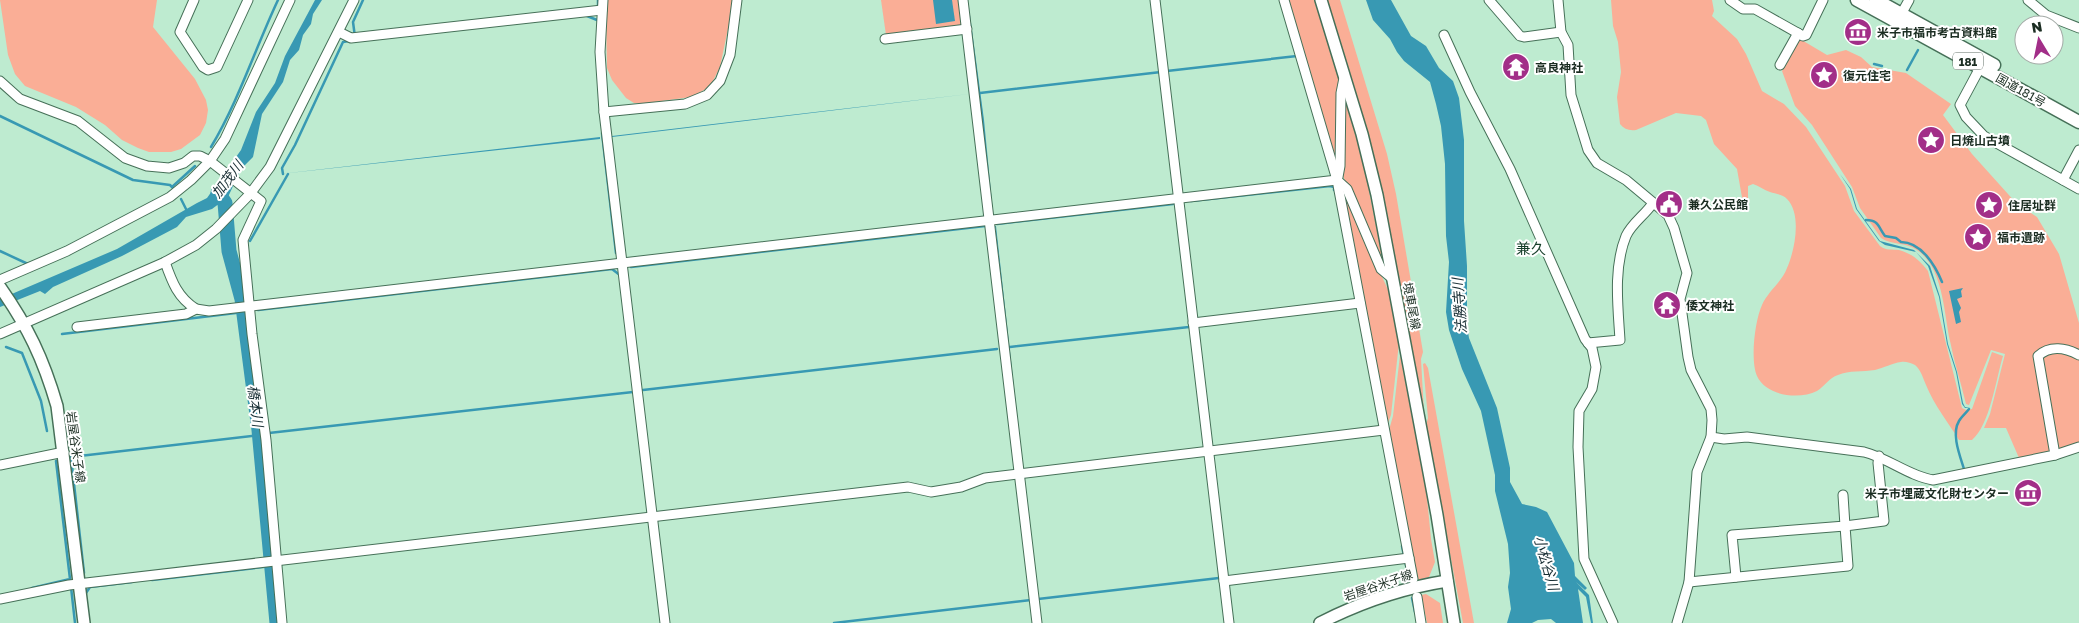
<svg xmlns="http://www.w3.org/2000/svg" width="2079" height="623" viewBox="0 0 2079 623" font-family="'Golos Text','Noto Sans JP',sans-serif">
<rect width="100%" height="100%" fill="#beebd0"/>
<!-- green -->
<g fill="#faae96">
<path d="M0,0h157l-4,27 42,52 11,21 2,10 -2,13 -6,12 -19,14 -10,3h-22l-11,-4 -16,-8 -17,-15 -29,-18 -51,-21 -10,-12 -7,-19z"/>
<path d="M607,0h127l-14,67 -8,16 -6,6 -15,8 -44,6h-13l-8,-5 -14,-18 -5,-12 -1,-49z"/>
<path d="M881,0h78l3,26 -76,9z"/>
<path d="M1286,0h29l24,75 -1,92z"/>
<path d="M1327,0h13l47,154 9,40 27,158 -2,7 3,54 -38,-202 -13,-58 -15,-54z"/>
<path d="M1611,0h101l2,11 -2,5 25,23 9,15 16,37 22,13 22,23 39,59 9,25 26,35c6,5 12,3 19,4 14,4 21,11 29,21l34,137 4,2 6,-1 20,-57 11,4c-7,23 -13,69 -31,84h-13c-11,-18 -25,-35 -33,-55 -3,-7 -5,-15 -11,-20 -4,-2 -10,-4 -14,-3 -9,1 -17,6 -26,8 -12,2 -26,0 -37,5 -9,3 -13,11 -21,16 -18,9 -51,5 -60,-15 -7,-16 -2,-56 5,-71 6,-14 20,-23 25,-37 8,-18 15,-54 0,-69 -4,-5 -12,-5 -17,-7 -6,-2 -11,-6 -17,-8l-5,2v15l-5,2 -6,-34 -23,-25 -8,-24 -5,-4 -25,-3 -40,17c-7,1 -12,-1 -16,-6l-3,-27 4,-25 -3,-30 -5,-16z"/>
<path d="M1800,39l27,16 19,-5 15,7 11,10 34,6 45,31 -8,11 29,39 45,50 20,13 22,37 20,69v30c-14,-7 -29,-14 -42,-1l14,97 -2,3 -30,6 -13,-30h-22l6,-14 15,-60 -14,-4 -22,55 -3,-1c-5,-21 -12,-42 -16,-63 -6,-28 -7,-74 -33,-91 -11,-8 -26,-5 -36,-12l-21,-30 -8,-21 -40,-62 -17,-19 -13,-35z"/>
<path d="M1345,93l20,78 19,95 -42,-92z"/>
<path d="M1342,190l48,104 9,49 -8,72 -3,8z"/>
<path d="M2061,351l18,8v85l-18,6 -4,-3 -15,-87 1,-5z"/>
<path d="M1400,355l26,132 5,52 4,23 -6,15 -11,3 -29,-150 4,-14z"/>
<path d="M1425,363l3,5 46,255h-11l-37,-198 2,-7 -5,-54z"/>
<path d="M1426,594l14,9 3,20h-16l-6,-28z"/>
</g>
<!-- water -->
<g fill="#3899b3">
<path d="M315,0h7l-9,14 -2,10 -8,11 -4,15 -9,10 -7,22 -21,32 -9,43 -12,12 -13,28 -16,12 -26,8 -9,10 -55,29 -69,31 -8,7 -5,-3 -40,16v-8l117,-50 80,-46 10,-5 34,-48 15,-38 19,-29 10,-27z"/>
<path d="M933,0h19l3,21 -19,3z"/>
<path d="M968,0l16,120 9,93z"/>
<path d="M1366,0h25l20,36 15,10 13,22 14,13 6,17 5,42v81l3,45v60l2,12 28,70 13,60v14l12,22 14,3 11,5 27,51 1,13 12,12 -2,2 -9,-8 13,13 4,28h-2l-5,-26 -8,-8 5,34h-27l-5,-4 -13,1 -6,3h-25l4,-14 -3,-22 2,-14 -2,-29 -13,-53v-16l-14,-64 -19,-42 -13,-39 -3,-18 3,-50 -3,-26 -1,-72 -4,-38 -5,-22 -6,-22 -26,-21 -7,-9 -7,-13 -17,-19z"/>
<path d="M969,94l-357,43v-1z"/>
<path d="M600,137v2l-320,35z"/>
<path d="M1840,174l11,15 6,20 23,32 34,9 16,16 10,31 8,47 9,28 6,31 2,4 5,1h-5l-3,-4 -6,-32 -9,-28 -8,-47 -11,-31 -12,-14 -31,-7 -6,-4 -23,-32 -6,-20z"/>
<path d="M995,226h1l27,242z"/>
<path d="M1963,288l-2,3 1,6 -5,2 4,9 -2,4 2,10 -5,2 -7,-33z"/>
</g>
<g fill="none" stroke-linecap="round" stroke-linejoin="round">
<!-- stream -->
<g stroke="#3899b3" stroke-width="2.5">
<path d="M598,8v-8"/>
<path d="M587,16l10,4"/>
<path d="M355,37l-2,-15 10,-22"/>
<path d="M1874,64l8,2"/>
<path d="M1907,70l11,-20"/>
<path d="M1167,71l130,-15"/>
<path d="M980,93l181,-21"/>
<path d="M0,116l133,64 37,5 4,4"/>
<path d="M602,133l14,120"/>
<path d="M211,147c28,-47 44,-98 67,-147"/>
<path d="M283,174l-1,-6 13,-23 48,-103 6,-1"/>
<path d="M172,187l23,-21"/>
<path d="M181,199l6,12"/>
<path d="M1191,201l139,-15 4,1v3"/>
<path d="M1866,220c13,0 12,7 19,16l11,2 5,4c20,0 34,23 41,40"/>
<path d="M997,224l176,-20"/>
<path d="M250,241l38,-67"/>
<path d="M0,251l28,13"/>
<path d="M631,267l354,-41"/>
<path d="M258,310l354,-41 9,7"/>
<path d="M62,334l182,-22"/>
<path d="M6,347l16,6 19,48 6,30"/>
<path d="M1010,347l179,-20"/>
<path d="M643,390l354,-41"/>
<path d="M269,433l364,-41"/>
<path d="M1964,469c-4,-13 -13,-35 -5,-48 2,-4 7,-8 10,-12"/>
<path d="M1402,546l2,10h-2"/>
<path d="M1405,560l4,21"/>
<path d="M84,573l-13,-116 189,-22"/>
<path d="M152,580l120,-14"/>
<path d="M71,587l4,36"/>
<path d="M32,588l38,-9 -14,-118"/>
<path d="M86,593l4,-6 42,-5"/>
<path d="M1412,598l3,14"/>
<path d="M1038,599l181,-21"/>
<path d="M834,623l197,-23"/>
</g>
<!-- river -->
<path stroke="#3899b3" stroke-width="15" d="M218,193l7,10 4,48 13,48 17,131 18,193"/>
<!-- minor casing -->
<g stroke="#467058" stroke-width="11">
<g id="minor">
<path d="M194,0l-14,32 23,35 5,3 9,-3 31,-67"/>
<path d="M603,0l-3,52 4,60 61,511"/>
<path d="M963,0l74,623"/>
<path d="M1155,0l74,623"/>
<path d="M1284,0l53,180 76,399"/>
<path d="M1489,0l31,36 4,1 37,-5"/>
<path d="M1558,0l3,32 7,13 3,50 17,55 9,13 29,17 42,35 6,13 13,45 -7,26 8,58 3,13 20,39 1,11 -1,17 -14,35 -8,110 -12,41"/>
<path d="M1730,0l13,9h12l48,27 3,-1 17,-35"/>
<path d="M2028,0l18,15 33,13"/>
<path d="M1899,18l10,-18"/>
<path d="M339,32l12,6 251,-28"/>
<path d="M1444,35l26,57 40,77 75,170 7,9 4,19 -4,22 -13,22 -1,36 6,112 29,64"/>
<path d="M885,39l82,-10"/>
<path d="M1982,64l-22,41 6,12 18,19 95,53"/>
<path d="M1780,65l18,-32"/>
<path d="M0,81l20,18 58,22 47,37 22,8 22,2 15,-5 9,-7h7l10,5 51,40 -18,39 9,94 14,106 16,183"/>
<path d="M604,112l81,-8 22,-9 13,-14 10,-26 7,-55"/>
<path d="M1338,177l2,-11 1,-73 3,-15"/>
<path d="M1337,180l10,9 34,80 12,10"/>
<path d="M2063,180l16,-30"/>
<path d="M165,262c7,20 13,36 31,47"/>
<path d="M0,280l67,-29 103,-54 21,-17 19,-19 15,-22 65,-139"/>
<path d="M1193,323l167,-20"/>
<path d="M77,327l109,-13 10,-5 13,2 1128,-131"/>
<path d="M0,334l165,-72 31,-17 20,-16 34,-35 20,-27 84,-167"/>
<path d="M1588,343l32,-3c-2,-33 -7,-72 6,-104 6,-13 19,-21 27,-33"/>
<path d="M1711,437l13,2 23,-2 117,15c24,6 45,24 69,28l122,-25 -17,-99c12,-11 28,-8 41,-1"/>
<path d="M2055,455l24,-8"/>
<path d="M0,465l64,-13"/>
<path d="M1736,577l-4,-42 113,-9 -2,-31"/>
<path d="M1224,581l185,-23"/>
<path d="M1689,582l159,-16 -3,-40 39,-5 -6,-58 1,-7"/>
<path d="M1417,597l4,26"/>
<path d="M0,599l69,-14 839,-98 23,5 30,-5 24,-9 399,-48"/>
</g>
</g>
<!-- major casing -->
<g stroke="#467058" stroke-width="14">
<g id="major">
<path d="M1321,0l41,134 15,61 60,320 17,108"/>
<path d="M0,287c28,40 43,71 57,119l27,217"/>
<path d="M1320,623c41,-21 82,-35 127,-42"/>
</g>
</g>
<!-- highway casing -->
<g stroke="#467058" stroke-width="15">
<g id="highway">
<path d="M1857,0l222,122"/>
<path d="M1876,0l118,65"/>
</g>
</g>
<!-- minor -->
<use href="#minor" stroke="#fff" stroke-width="9"/>
<!-- major -->
<use href="#major" stroke="#fff" stroke-width="11"/>
<!-- highway -->
<use href="#highway" stroke="#fff" stroke-width="12"/>
</g>
<!-- icons -->
<defs>
<g id="museum-disc" transform="scale(1.4375)"><circle r="9.5" fill="#a22e88" stroke="#fff"/><path d="M0-6L6-3V-2H-6V-3ZM-5-1h2V3h-2ZM-1-1h2V3h-2ZM3-1h2V3H3ZM-6 4H6V6H-6Z" fill="#fff"/></g>
<g id="temple-disc" transform="scale(1.4375)"><circle r="9.5" fill="#a22e88" stroke="#fff"/><path d="M0-6L5-2H3V0L6.5 2.5H4V6H1.5V3h-3V6H-4V2.5H-6.5L-3 0V-2H-5Z" fill="#fff"/></g>
<g id="sight-disc" transform="scale(1.4375)"><circle r="9.5" fill="#a22e88" stroke="#fff"/><path d="M0-6L1.8-2.2L6-1.7L2.9 1.2L3.7 5.4L0 3.3L-3.7 5.4L-2.9 1.2L-6-1.7L-1.8-2.2Z" fill="#fff"/></g>
<g id="civic-disc" transform="scale(1.4375)"><circle r="9.5" fill="#a22e88" stroke="#fff"/><path d="M-.6-6.5H3V-4.5H.6V-3L4-1V1h2V6H-6V1h2V-1L-.6-3ZM-1.2 2.5V6h2.4V2.5Z" fill="#fff"/></g>
</defs>
<g fill-rule="evenodd">
<use href="#museum-disc" x="1858" y="32"/>
<use href="#temple-disc" x="1516" y="67"/>
<use href="#sight-disc" x="1824" y="75"/>
<use href="#sight-disc" x="1931" y="140"/>
<use href="#civic-disc" x="1669" y="204"/>
<use href="#sight-disc" x="1989" y="205"/>
<use href="#sight-disc" x="1978" y="237"/>
<use href="#temple-disc" x="1667" y="305"/>
<use href="#museum-disc" x="2028" y="493"/>
</g>
<g text-anchor="middle" dominant-baseline="central" stroke-width="4" stroke-linejoin="round" paint-order="stroke">
<!-- shield labels -->
<rect fill="#fff" stroke="#5f6c64" stroke-width="1" x="1953" y="52.5" width="30" height="17" rx="4"/>
<g font-size="11" font-weight="bold" fill="#1b2d22">
<text x="1968" y="61">181</text>
</g>
<!-- poi labels -->
<g font-size="12" font-weight="bold" fill="#1b2d22" stroke="#fff" text-anchor="start">
<text x="1877" y="32">米子市福市考古資料館</text>
<text x="1535" y="67">高良神社</text>
<text x="1843" y="75">復元住宅</text>
<text x="1950" y="140">日焼山古墳</text>
<text x="1688" y="204">兼久公民館</text>
<text x="2008" y="205">住居址群</text>
<text x="1997" y="237">福市遺跡</text>
<text x="1686" y="305">倭文神社</text>
<text x="2009" y="493" text-anchor="end">米子市埋蔵文化財センター</text>
</g>
<!-- street labels -->
<g font-size="12" fill="#1b2d22" stroke="#fff">
<text transform="translate(2021 90) rotate(29)">国道181号</text>
<text transform="translate(1412 306) rotate(79)">境車尾線</text>
<text transform="translate(76 447) rotate(82)">岩屋谷米子線</text>
<text transform="translate(1378 585) rotate(-19)">岩屋谷米子線</text>
</g>
<!-- water labels -->
<g font-size="14" font-style="italic" fill="#182e34" stroke="#fff">
<text transform="translate(227 179) rotate(-53)">加茂川</text>
<text transform="translate(1459 306) rotate(-94)">法勝寺川</text>
<text transform="translate(256 406) rotate(83)">橋本川</text>
<text transform="translate(1547 563) rotate(74)">小松谷川</text>
</g>
<!-- quarter labels -->
<g font-size="15" fill="#163f2a" stroke="#fff">
<text x="1531" y="248">兼久</text>
</g>
</g>
<!-- north arrow -->
<g transform="translate(2039 40) rotate(350)"><circle r="24" fill="#ffffff" stroke="#a4aba7"/>
<path d="M0-4L9 19L0 12L-9 19Z" fill="#a22e88"/>
<text y="-8" font-size="14" font-weight="bold" text-anchor="middle" fill="#1b2d22">N</text>
</g>
</svg>
